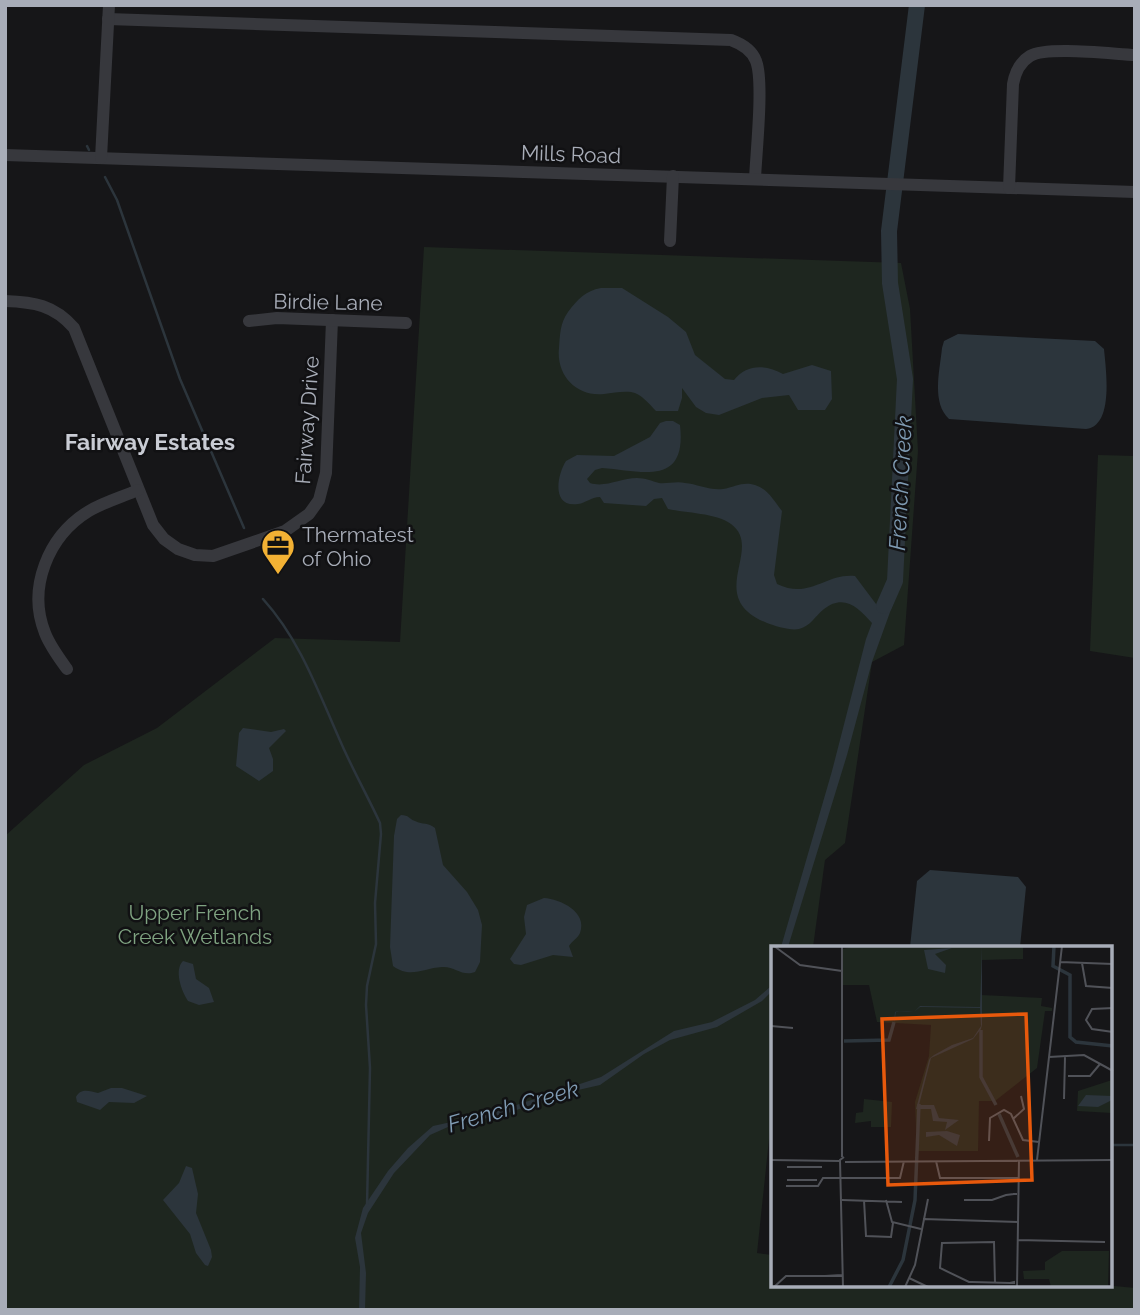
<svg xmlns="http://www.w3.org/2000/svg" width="1140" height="1315" viewBox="0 0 1140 1315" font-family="Raleway,sans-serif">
<rect width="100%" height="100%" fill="#161618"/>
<!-- green -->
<g fill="#1e261f">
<path d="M424,247l477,16 9,46 8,142 -14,194 -32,17 -27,181 -20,17 -12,87 -41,1v163l-15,142 15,2v30h332l31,3v22h-1130v-474l79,-71 73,-37 118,-90 125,4z"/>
<path d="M1098,455l37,1v202l-45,-7z"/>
</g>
<!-- water -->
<g fill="#2c353c">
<path d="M601,288h21l46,29 18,15 9,23 30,24 9,1c13,-17 33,-15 49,-6l29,-9 19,6 1,28 -7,11h-27l-9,-15 -27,3 -43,17 -13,-2 -10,-6 -14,-19v10l-4,13h-22c-7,-7 -14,-17 -25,-19 -9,-1 -18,1 -27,2 -28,3 -48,-19 -45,-46 1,-13 1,-25 9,-36 10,-13 17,-21 33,-24z"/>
<path d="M958,334l137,7 9,8c2,21 10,77 -18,80l-137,-10c-18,-17 -9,-49 -7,-71l2,-7z"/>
<path d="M666,421h7l7,4c7,62 -38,46 -78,43l-7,2 -8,9 3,4c15,5 31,-5 47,-5 8,0 15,3 22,5 7,1 18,-2 26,0 12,1 26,8 38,6 12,-2 20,-8 32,-4 13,4 19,16 27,26l-8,64 3,9c33,16 48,-11 78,-8l24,32 10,-22 9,4 -26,72 -25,93 -59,192h-7l51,-176 34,-132 6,-16c-13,-15 -28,-30 -48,-14 -9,7 -13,17 -25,20 -8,2 -24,-3 -32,-6 -64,-26 -2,-74 -36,-99 -15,-11 -45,-11 -63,-15l-6,-11 -8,1 -8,7 -42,-3 -4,-6c-9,0 -14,6 -22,7 -27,4 -21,-29 -12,-43l11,-6 37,1 36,-19 10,-14z"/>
<path d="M243,728l28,4 13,-3 2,2 -17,17 4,11v12l-14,10 -23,-15 3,-33z"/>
<path d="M401,815c8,0 8,4 14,6 8,4 13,1 20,7l8,37 24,27 11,18 4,15 -2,37 -5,10c-13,5 -20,-6 -33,-5 -19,1 -31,12 -49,-1l-3,-19 4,-111 3,-17z"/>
<path d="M930,870l88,7 8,10 -6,60h-110l7,-66z"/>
<path d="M544,898c16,1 44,14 36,35 -2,5 -8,8 -11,13l4,11 -20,-2 -32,10 -7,-1 -4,-5 16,-25 -2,-17 3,-12z"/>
<path d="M183,961l10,3 3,15 13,9 5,14 -15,3 -11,-4c-7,-11 -14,-31 -5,-40z"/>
<path d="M772,979v12l-10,10 -45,26 -47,13 -26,14 -44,31 -35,8 -60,21 -57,13 -18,8 -36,38 -26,40 -7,20 5,40 -1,37h-6l1,-43 -5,-29 8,-30 25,-37 20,-23 25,-22 59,-13 109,-36 73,-46 38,-9 43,-22 15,-13z"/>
<path d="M111,1088h11l25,8 -13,7 -25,-1 -9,8 -23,-8 -1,-5c5,-9 13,-6 22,-4z"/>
<path d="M186,1166l6,2 6,26 -2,19 15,37 1,7 -4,9 -3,-1 -9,-12 -6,-19 -27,-34 16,-17z"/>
</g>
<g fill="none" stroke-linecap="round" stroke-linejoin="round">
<!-- stream -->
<g stroke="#2c353c" stroke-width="2.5">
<path d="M87,146l2,4"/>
<path d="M105,177l12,23 63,179 64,149"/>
<path d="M263,599c38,42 56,95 79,146 12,27 26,52 38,78l1,11 -6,69 1,41 -9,42 -1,19 4,63 -3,137"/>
<path d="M1110,1145h25"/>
</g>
<!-- river -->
<path stroke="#2c353c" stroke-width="16" d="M884,606l11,-25 10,-202 -15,-96 -1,-52 28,-226"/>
<!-- minor -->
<g stroke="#37383d" stroke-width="12">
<path d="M108,19l623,21c11,4 21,10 25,21 8,20 0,93 -1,118"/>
<path d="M5,155l1130,37"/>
<path d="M101,158l8,-153"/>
<path d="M1009,188l4,-104c2,-11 7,-22 17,-28 17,-10 82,-2 105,-1"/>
<path d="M670,241l3,-65"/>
<path d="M5,301c29,1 49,4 69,27l79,197 11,14 14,10 17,6 18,1 72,-25 24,-17 10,-14 7,-27 6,-153"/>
<path d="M249,321l28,-3 129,5"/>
<path d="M67,669c-8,-11 -17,-23 -22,-36 -18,-45 3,-97 44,-122 15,-9 33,-14 49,-21"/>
</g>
</g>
<!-- icons -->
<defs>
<g id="office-pin" transform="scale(1.75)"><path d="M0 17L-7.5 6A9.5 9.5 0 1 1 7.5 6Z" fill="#f2b134" stroke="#111113"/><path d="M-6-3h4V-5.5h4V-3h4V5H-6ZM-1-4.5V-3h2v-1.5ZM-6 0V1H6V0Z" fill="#111"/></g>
</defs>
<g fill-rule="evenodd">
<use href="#office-pin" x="278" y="546"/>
</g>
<g text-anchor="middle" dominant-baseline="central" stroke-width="5" stroke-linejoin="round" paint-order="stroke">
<!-- street labels -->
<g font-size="21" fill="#a8adb8" stroke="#111113">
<text transform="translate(571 154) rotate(2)">Mills Road</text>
<text transform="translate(328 302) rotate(1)">Birdie Lane</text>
<text transform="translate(307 420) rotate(-86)">Fairway Drive</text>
</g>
<!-- poi labels -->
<g font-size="21" fill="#a8adb8" stroke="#111113" text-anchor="start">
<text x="302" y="534">Thermatest<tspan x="302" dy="24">of Ohio</tspan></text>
</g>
<!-- park labels -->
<g font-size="21" fill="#7fa381" stroke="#111113">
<text x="195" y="912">Upper French<tspan x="195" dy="24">Creek Wetlands</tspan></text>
</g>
<!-- neighbourhood labels -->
<g font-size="23" font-weight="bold" fill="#c9ccd4" stroke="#111113">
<text x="150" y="441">Fairway Estates</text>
</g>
<!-- water labels -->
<g font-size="23" font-style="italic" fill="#7f9bb3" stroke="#111113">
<text transform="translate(900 483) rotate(-87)">French Creek</text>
<text transform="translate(513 1106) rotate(-16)">French Creek</text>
</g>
</g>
<!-- overview -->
<g transform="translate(771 946)">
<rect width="341" height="341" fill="#161618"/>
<path d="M85,0h167v13l-41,1 -1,35 61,3 -1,8 11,2v3h-7l-8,57 -42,33h-16l-1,50h-61l-2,-49 14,-46 2,-31 -54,-3 -8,-37h-26v-36zM341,134v33l-35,-2 1,-20zM93,153l28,3 -1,25h-20v-6l-16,2 1,-10 7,-1zM291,305h47l-1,36h-57l-2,-8h-25l-1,-8 22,-1v-8z" fill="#1e261f"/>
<path d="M211,0v79l-1,4 -8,10 -42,19 -12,47h15l5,13 20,2 -14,10 2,-8 -14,-1 -2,-12h-15l13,-49 1,-2 4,-3 18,-10 21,-7 8,-12 -1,-18 -57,-1h-3l-6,5h-6l-12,-1 -2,13 1,-12 2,-1 17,1 6,-6 60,1zM181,2l-17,6 11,11 -1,8 -17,-4 -4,-19zM315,149l26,1v4l-14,7 -20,-1zM176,185l13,4 -3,11 -18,-11 -13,2v-5z" fill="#2c353c"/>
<path fill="none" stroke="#2c353c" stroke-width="3.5" d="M283,0l-1,20 17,9v62l6,5 37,4M210,84v47l15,28M73,95l45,-1 5,-18M228,168l19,43M118,341l14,-27 12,-60 4,-96"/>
<path fill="none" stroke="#505258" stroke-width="2" d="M3,0l26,19 42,6M289,16l53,2M311,17l4,23 27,2M342,62l-21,1 -6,11 6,9 21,3M0,80l22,2M278,111l35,-2 29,16M297,130h22l10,-12M293,153l1,-42M242,173l11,-10 -3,-13M218,195l1,-23 14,-8 7,4 12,26 16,2M71,211v-211M0,214l69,1M266,214l25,-214M165,215l4,17h78M74,216l268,-2M16,221h35M16,234h30M15,240h32l5,-8h77l4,-17M71,254l60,2M93,254l2,36 25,1 2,-14M115,254l6,22 29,7M193,254h28l14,-5 8,-1h3h-4M152,273l95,3M247,294l87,2M71,329l-17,1h17M138,332l19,9M224,337l-1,-41 -52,1 -2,25 29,14h3l38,1 4,-1v1h-4M3,341l12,-11h39M72,341l-3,-127 4,-3M134,341l10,-22 13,-66M246,341l2,-127"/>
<path fill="#e8590c" fill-opacity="0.15" stroke="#e8590c" stroke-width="3.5" d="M255,68l6,166 -144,5 -6,-166z"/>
<rect width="341" height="341" fill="none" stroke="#a8adb8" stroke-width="3.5"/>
</g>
<!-- border -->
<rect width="1140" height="1315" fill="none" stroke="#a8adb8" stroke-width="14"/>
</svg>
